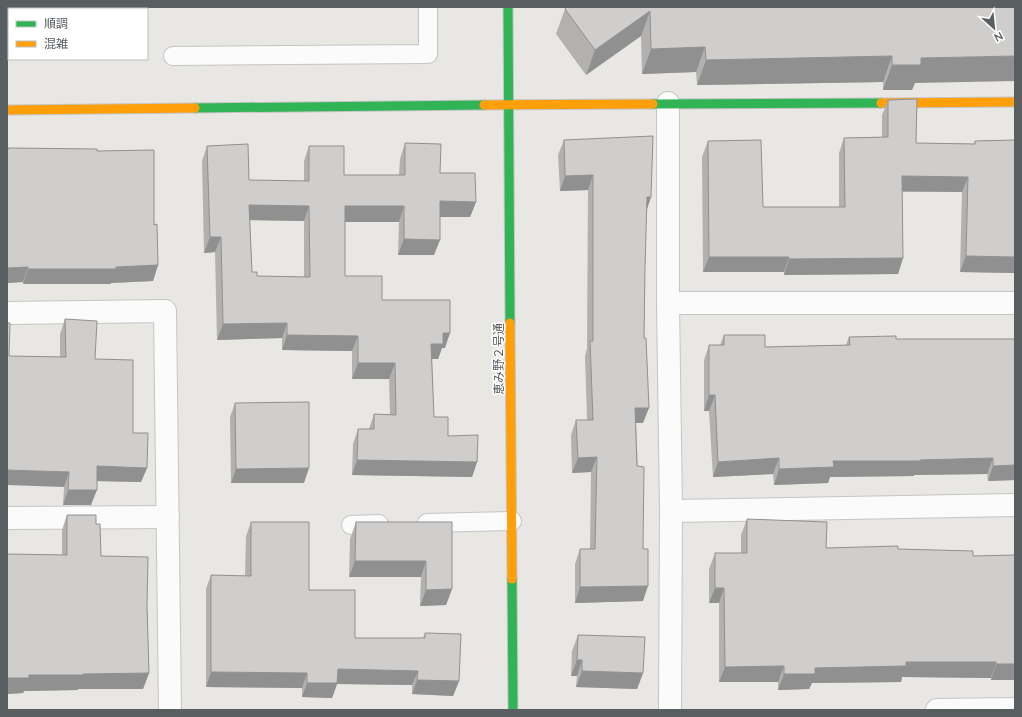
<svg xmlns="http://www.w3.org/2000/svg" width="1022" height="717" viewBox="0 0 1022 717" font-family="'Nunito Sans','Noto Sans JP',sans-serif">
<rect width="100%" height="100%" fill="#e9e7e4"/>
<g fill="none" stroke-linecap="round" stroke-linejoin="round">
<!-- lane casing -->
<g stroke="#c5c5c5" stroke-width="20">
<g id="lane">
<path d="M173,56l255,-2v-47"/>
<path d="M427,523l85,-2"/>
<path d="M351,525l28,-1"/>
</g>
</g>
<!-- street casing -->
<g stroke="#c5c5c5" stroke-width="24">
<g id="street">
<path d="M668,103v200l3,208 -1,199"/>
<path d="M668,303h347"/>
<path d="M7,313l158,-2 5,399"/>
<path d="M671,511l344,-6"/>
<path d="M7,518l161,-1"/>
<path d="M937,710l78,-1"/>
</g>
</g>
<!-- fast casing -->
<g stroke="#c4c4c4" stroke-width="11">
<g id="fast">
<path d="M508,7l2,316"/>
<path d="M653,104l228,-1"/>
<path d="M195,108l289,-3"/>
<path d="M512,579l1,131"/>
</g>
</g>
<!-- slow casing -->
<g stroke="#c4c4c4" stroke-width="11">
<g id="slow">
<path d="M881,103l134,-1"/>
<path d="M484,105l169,-1"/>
<path d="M7,110l188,-2"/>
<path d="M510,323l2,256"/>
</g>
</g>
<!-- lane -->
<use href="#lane" stroke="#fcfbfb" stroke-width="18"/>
<!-- street -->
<use href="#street" stroke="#fcfbfb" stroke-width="22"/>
<!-- fast -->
<use href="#fast" stroke="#30b455" stroke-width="9"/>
<!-- slow -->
<use href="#slow" stroke="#ff9f0a" stroke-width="9"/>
</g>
<!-- wall -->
<g fill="#b2b1b0" fill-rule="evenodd">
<path d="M1015,7l-100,76 -3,7h-29v-8l-186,3 -1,-13 -54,2 -1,-38 -55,39 -30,-41 9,-25z"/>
<path d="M888,100l28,43 58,1 1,-3 40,-1v133l-55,-1 2,-80h-60l1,66 -5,16 -114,1v-3h-81l-1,-115 6,-16 55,66h76v-54l5,-15 38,-1v-22z"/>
<path d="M564,140l87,57 -5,14 -1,57 -2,155h-7l7,178 -68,2v-39l5,-15h10l1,-77 -19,1 -1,-38 5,-15h11l-2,-64 2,-7 1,-159 -28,1 -2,-36z"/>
<path d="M405,143l71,59 -6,15h-30l-6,38h-36l1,-33h-54v54l37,24 63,48h-3l-4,11h-6l2,58 14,19 29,26 -5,15 -120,-2 1,-31 5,-15h11l5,-15h16l-1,-35h-37v-28l-70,-1v-12l-65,2 -2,-88 -11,1 -2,-92 5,-15 42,34 55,1v-20l5,-15 35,29h55l1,-16zM250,220l54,1v56l-47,-1 -5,-4z"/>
<path d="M8,148l89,3 57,74 4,40 -5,16 -42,2v1h-88v-2l-16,1v-133z"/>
<path d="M65,319l30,40 38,74 14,35 -6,14 -44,-1 -6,24h-28l1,-18 -55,-131 51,1v-23z"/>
<path d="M724,335l41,12 81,-2 3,-8 47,2 119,141 -27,1 -1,-7 -73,1v1l-84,1 -2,6 -54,2 -1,-11 -60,3 -4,-66h-5v-51l5,-15h11z"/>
<path d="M235,403l69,80h-73l-1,-66z"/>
<path d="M67,515l29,9 5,32 46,50 2,67 -6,16h-65v1l-54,1 -1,2 -16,1v-140l55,1v-25z"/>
<path d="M747,519l79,29 72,1 75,7 42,124h-24v-2l-89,-1 -1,5 -89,1 -3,6 -31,1v-8h-59v-79h-10v-34l6,-16h26v-18z"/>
<path d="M251,522l58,68 46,48h68l2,-5 34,48 -6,15 -41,-2v-9l-75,-1 -5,14 -30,-1v-9l-96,-1v-98l5,-14 34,1 1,-40z"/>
<path d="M356,522h96v67l-6,16 -26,1 1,-29h-72l1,-38z"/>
<path d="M578,635l65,38 -6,16 -61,-2 1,-11h-6l1,-25z"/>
</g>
<!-- shaded-wall -->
<g fill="#919090">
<path d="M7,7h16v2h-14v21h-2z"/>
<path d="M94,7h21l-1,2h-21z"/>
<path d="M650,11l-9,25 -55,39 9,-25z"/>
<path d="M705,47l-9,25 -54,2 9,-25z"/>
<path d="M892,56l-9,26 -186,3 9,-25z"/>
<path d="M1015,56v25l-100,2 -3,7h-29l9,-25 29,-7z"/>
<path d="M593,175l-5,15 -28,1 5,-15z"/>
<path d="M902,176l66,1 -6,15 -66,-1z"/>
<path d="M647,197h4l-5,15z"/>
<path d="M440,201l36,1 -6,15h-35z"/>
<path d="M249,205l60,1 -5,15 -60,-1z"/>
<path d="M345,206h59l-5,16h-60z"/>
<path d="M210,237h11l-6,15 -11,1z"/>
<path d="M404,239l36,1 -6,15h-36z"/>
<path d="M966,256l49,1v16l-55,-1z"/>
<path d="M709,257h80l-5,15h-81z"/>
<path d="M903,258l-5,16 -114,1 5,-16z"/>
<path d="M158,265l-5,16 -42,2v1h-88l5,-15 88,-2z"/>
<path d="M28,267l-5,15 -16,1v-15z"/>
<path d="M287,323l-5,15 -65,2 6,-16z"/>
<path d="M443,333h7l-5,15h-3l-4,11h-12l5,-15z"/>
<path d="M287,335l71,1 -6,15 -70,-1z"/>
<path d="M358,363h37l-6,16h-37z"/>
<path d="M709,395h6l-6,16h-5z"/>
<path d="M635,408h14l-6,15h-13z"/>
<path d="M597,457l-6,15 -19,1 6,-15z"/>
<path d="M779,458l-6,16 -60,3 5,-15z"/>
<path d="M993,458l-6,16 -73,1v1l-84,1 -2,6 -54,2 5,-16 54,-8z"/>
<path d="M357,460l120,2 -5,15 -120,-2z"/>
<path d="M1015,465v15l-27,1 5,-15z"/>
<path d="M97,466l50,2 -6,14 -49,-1z"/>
<path d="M309,468l-5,15h-73l5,-14z"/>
<path d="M7,470l62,2 -5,15 -57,-2z"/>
<path d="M68,490h29l-6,15h-28z"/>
<path d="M355,561h71l-5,16h-72z"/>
<path d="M648,586l-5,15 -68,2 5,-16z"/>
<path d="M715,588h9l-5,15h-10z"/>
<path d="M452,589l-6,16 -26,1 6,-16z"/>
<path d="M577,660h5l-5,16h-6z"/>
<path d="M906,662h90l-5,16 -89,-1 -1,5 -89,1 -3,6 -31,1 6,-16 31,-6z"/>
<path d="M996,664h19v16h-24z"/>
<path d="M784,666l-6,16h-59l6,-15z"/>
<path d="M338,669l80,2 -6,14 -75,-1 -5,14 -30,-1 5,-14z"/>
<path d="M582,671l61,2 -6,16 -61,-2z"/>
<path d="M211,672l96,1 -5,15 -96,-1z"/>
<path d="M149,673l-6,16h-65v1l-54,1 -1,2 -16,1v-16l22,-3 54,-1z"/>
<path d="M417,680l42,1 -6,15 -41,-2z"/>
</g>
<!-- building -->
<g fill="#cfcecd" stroke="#919090" fill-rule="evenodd">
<rect x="25" y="7" width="70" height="2"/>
<path d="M567,7h448v49l-94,2v7h-29v-9l-186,4 -1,-13 -54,2 -1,-38 -55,39 -30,-41z"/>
<path d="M917,99l-1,44 59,1v-3l40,-1v117l-49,-1 2,-79 -66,-1 1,82 -114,1v-2h-80l-1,-116 53,-1 2,67h82l-1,-69 44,-1v-37z"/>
<path d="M653,136l-2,61h-4l-2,71 -1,70h2l3,70h-14l2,58 7,1 -1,82h5v37l-68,1v-38h15l2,-92 -19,1 -2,-38h17l-3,-79h3v-166l-28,1 -1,-36z"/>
<path d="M405,143l36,1 -1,29h35l1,29 -36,-1v39l-36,-1v-33h-59v70h37v24h68v33h-7v11h-12l3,73h14v19l30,-1 -1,27 -120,-2 1,-31h16v-15l22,1 -1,-52h-37v-27l-71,-1v-12l-64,1 -2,-87h-11l-3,-91 41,-2 1,36 60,1v-35h35v29h61zM249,205l60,1 1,71 -53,-1v-4h-5z"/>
<path d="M8,148l89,1v2l57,-1v75l3,-1 1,41 -42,2v2h-88v-2l-21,1v-118h1z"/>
<path d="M65,319l32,2 -2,38 38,1v73h15l-1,35 -50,-2v24h-29l1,-18 -62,-2v-147h3l-1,33 57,1z"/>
<path d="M724,335h41v12l85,-2 -1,-8 47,-1v3h119v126l-22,1v-8l-73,2v1h-87l1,6 -55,2v-11l-61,4 -3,-67h-6v-50h15z"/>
<path d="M309,402v66l-73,1 -1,-66z"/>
<path d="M67,515h29v9h4l1,32 47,1 -1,49 2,67 -66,1v1h-54v3h-22v-124l60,1z"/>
<path d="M747,519l80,3 -1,26 72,-2v3l75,2v5l42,-1v109h-19v-2h-90v4l-91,2v6h-31v-8l-59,1 -1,-79h-9v-35h32z"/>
<path d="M251,522h58v68h46v48h70v-5l36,1 -2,47 -42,-1 1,-9 -80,-2 -1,14h-30v-10l-96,-1v-97l40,1z"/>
<path d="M356,522h96v67l-26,1v-29h-71z"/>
<path d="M578,635l67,2 -2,36 -61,-2v-11h-5z"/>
</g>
<g text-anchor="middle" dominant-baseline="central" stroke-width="3" stroke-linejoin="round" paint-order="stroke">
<!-- street labels -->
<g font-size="12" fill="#595e61" stroke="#fff">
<text transform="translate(499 359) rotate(-90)">恵み野２号通</text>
</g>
</g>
<!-- border -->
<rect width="1022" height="717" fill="none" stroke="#595e61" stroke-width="16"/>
<!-- legend -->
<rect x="8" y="8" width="140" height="52" fill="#ffffff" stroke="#bdbfc0"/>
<rect x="16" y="21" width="20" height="6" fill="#30b455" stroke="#bdbfc0"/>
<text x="44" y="28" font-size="12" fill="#595e61">順調</text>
<rect x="16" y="41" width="20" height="6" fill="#ff9f0a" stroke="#bdbfc0"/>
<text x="44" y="48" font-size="12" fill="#595e61">混雑</text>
<!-- north arrow -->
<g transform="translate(994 28) rotate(153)" stroke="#ffffff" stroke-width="3" paint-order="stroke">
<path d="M0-3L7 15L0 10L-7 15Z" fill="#595e61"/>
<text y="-6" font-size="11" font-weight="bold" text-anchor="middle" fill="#595e61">N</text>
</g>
</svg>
